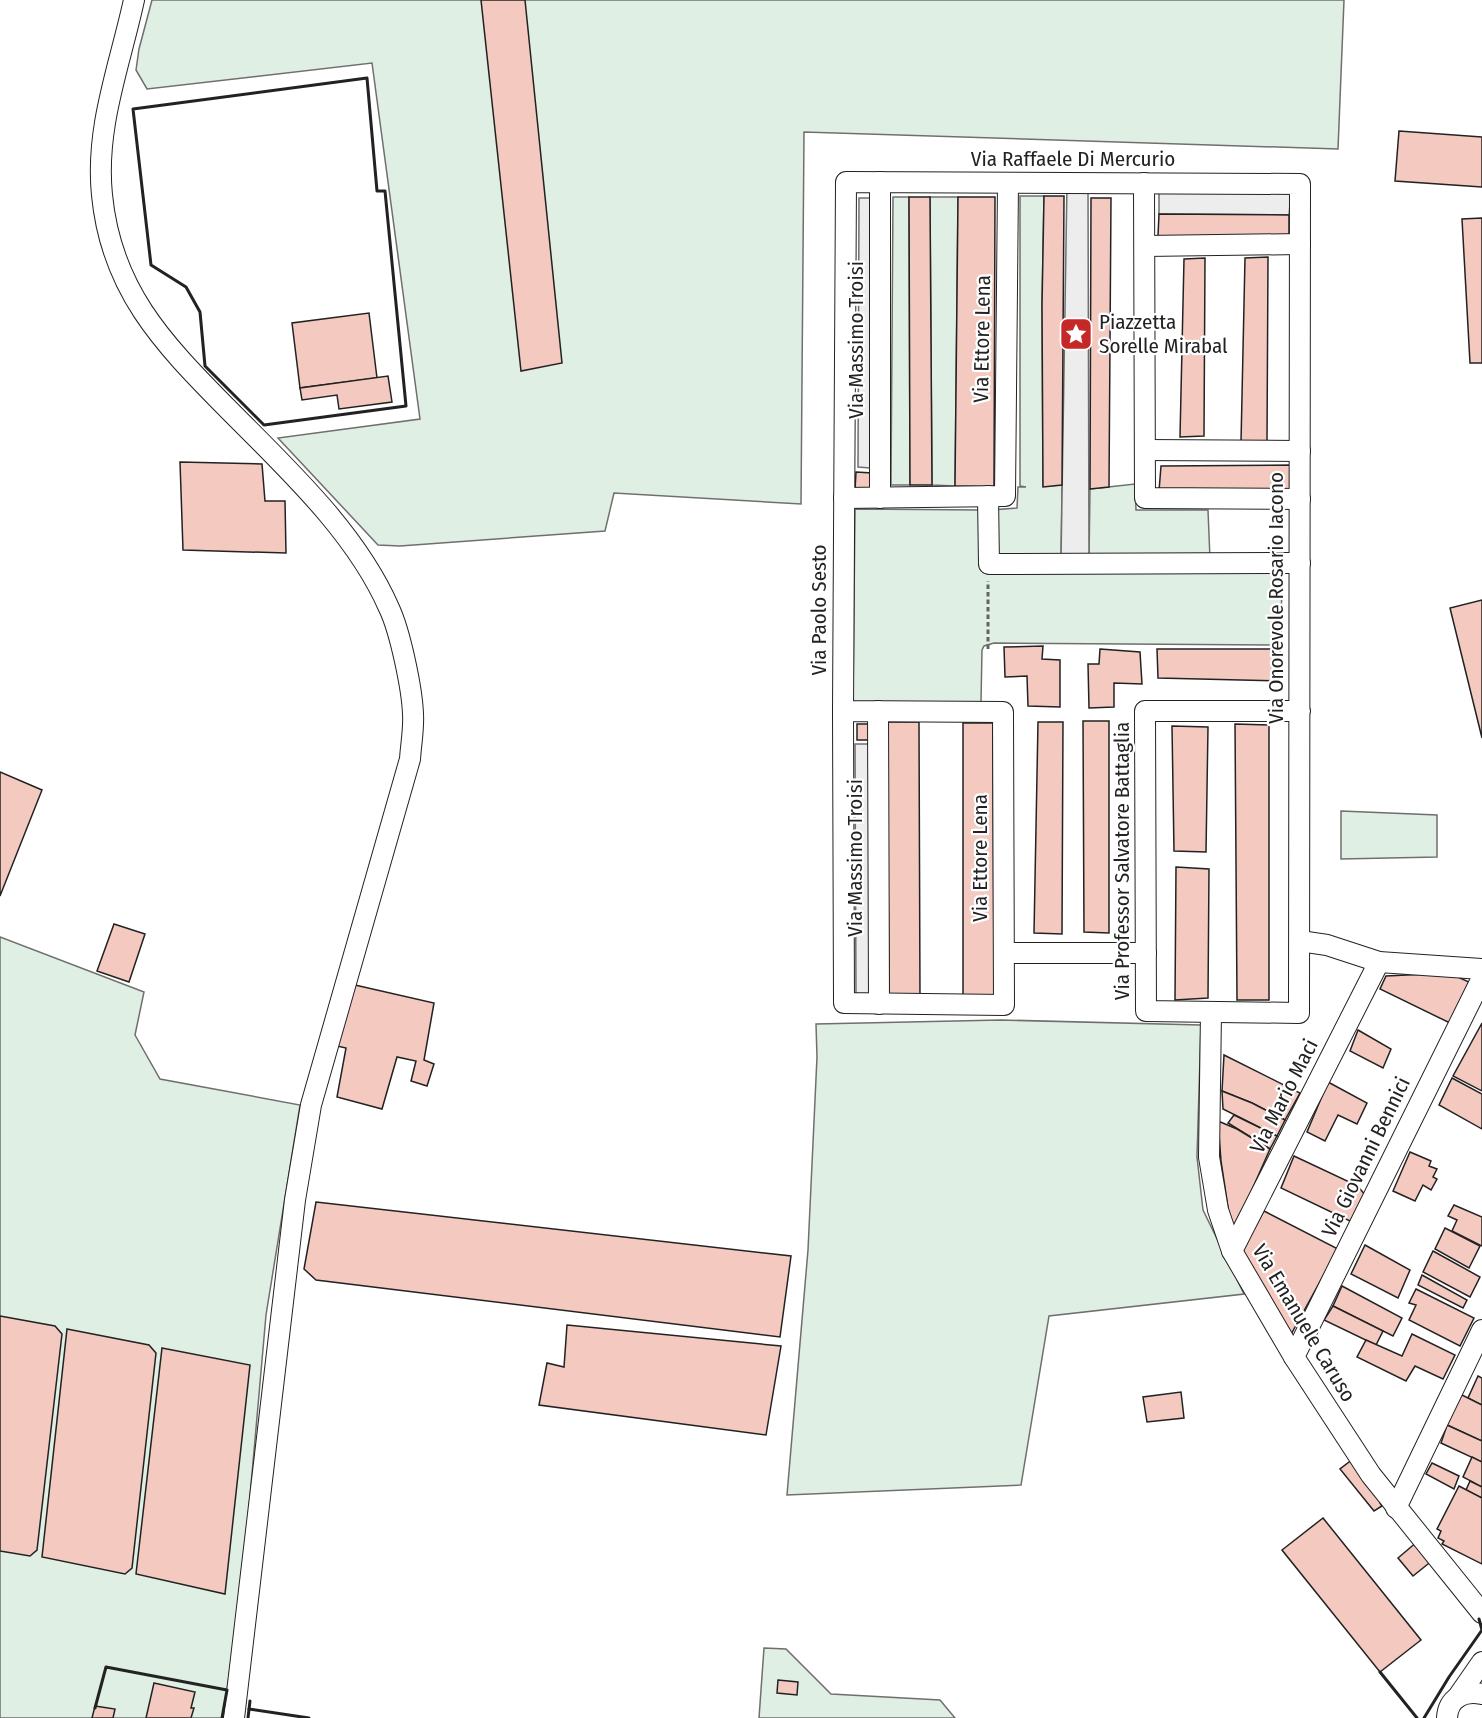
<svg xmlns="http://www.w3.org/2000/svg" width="1482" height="1718" viewBox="0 0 1482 1718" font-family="'Fira Sans Condensed',sans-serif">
<rect width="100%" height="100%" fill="#fff"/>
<!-- green -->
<g fill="#e0efe3" stroke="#6f6f6f" stroke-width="1.5">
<path d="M152,0h1192l-6,149 -534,-17 -3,372 -187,-11 -9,38 -205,15 -22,-1 -100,-107 142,-19 -48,-356 -225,26 -11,-19 3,-21z"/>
<path d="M1020,196h24l-2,109 1,181 19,-1 -1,75 -69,1 -1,-51 26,-2 1,-21h8l-6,-1z"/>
<path d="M893,197h16l1,288h-19z"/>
<path d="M930,197h28l-3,289 -23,-1z"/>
<path d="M1135,484l1,26h72l2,49 -121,2 1,-72z"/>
<path d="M855,509l126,1 4,55 297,5 -1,75 -287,-2 -10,3 -2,4 -1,52 -128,1z"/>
<path d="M1341,811l96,4v42l-96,2z"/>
<path d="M0,937l144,55 -9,43 25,44 140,26 -34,210 -24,272 -15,103 -2,28h-225z"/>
<path d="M1001,1020l200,5 -4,132 6,53 41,84 -195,22 -28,169 -234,10 21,-245 9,-193 -1,-33z"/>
<path d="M764,1648l22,1 45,45 109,6 15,18h-196z"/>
</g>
<!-- parking -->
<g fill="#ededed" stroke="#6f6f6f" stroke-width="1.5">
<path d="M1067,183h21l1,378 -28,-1z"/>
<path d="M1159,191l132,1 -2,23 -130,-1z"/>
<path d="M859,198h11v270l-12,-1z"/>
<path d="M855,744h14v253h-13z"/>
</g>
<!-- building -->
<g fill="#f3c9c0" stroke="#222" stroke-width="1.5">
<path d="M481,0h44l37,363 -41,8z"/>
<path d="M1399,131l83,6v50l-87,-6z"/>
<path d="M1044,196h20l-2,289 -19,2 -1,-182z"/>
<path d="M909,197h21l2,288h-22z"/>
<path d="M958,197h37l-1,290 -39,-1z"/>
<path d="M1091,198h20l-2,289 -19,2z"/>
<path d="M1159,214l130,1v21h-131z"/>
<path d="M1482,218v145h-12l-8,-144z"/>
<path d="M1268,257l-1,186 -26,-1 4,-184z"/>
<path d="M1205,258l-1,178 -24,1 4,-178z"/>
<path d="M369,313l8,65 -77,10 -8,-65z"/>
<path d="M388,376l4,26 -53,7 -2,-14 -35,5 -2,-12z"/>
<path d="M180,462l82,2 3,37h20l1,52 -103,-3z"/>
<path d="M1293,465v26h-134l2,-25z"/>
<path d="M856,472l16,1v16l-17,1z"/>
<path d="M1482,600v138l-32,-130z"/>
<path d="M1043,646l-1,13 18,1v47l-32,-1 -1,-30 -22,1 -1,-30z"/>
<path d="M1100,649l40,3 2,32 -28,-1v24l-25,1 -1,-44h11z"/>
<path d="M1157,649h123v32l-122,-3z"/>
<path d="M1083,721h26v212l-25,-1z"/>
<path d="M887,722h32l1,276h-31z"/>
<path d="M1038,722h25l-1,212 -28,-1z"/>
<path d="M963,723h30l1,277 -31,1z"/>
<rect x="857" y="724" width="16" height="16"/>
<path d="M1235,724l34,1v275h-32z"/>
<path d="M1172,726l36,1 -2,125 -32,-1z"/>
<path d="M0,772l42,18 -42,106z"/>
<path d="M1176,867l33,2 -1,129 -33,2z"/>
<path d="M114,924l31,10 -16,48 -32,-11z"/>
<path d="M1449,973l20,9 -19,41 -70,-34 6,-13z"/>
<path d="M355,985l79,18 -10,57 10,4 -7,22 -16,-5 5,-20 -19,-4 -15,52 -45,-12 9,-49 -9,-2z"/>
<path d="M1482,1023v68l-29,-15z"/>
<path d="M1358,1030l33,19 -8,19 -33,-17z"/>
<path d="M1224,1055l76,38 -15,27 -33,-17 -30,-12z"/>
<path d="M1452,1078l30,16v35l-43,-24z"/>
<path d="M1328,1082l39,21 -10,21 -19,-9 -13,26 -18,-9z"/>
<path d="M1222,1091l30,12 33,17 -8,16 -54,-27z"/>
<path d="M1234,1115l43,21 -7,13 -42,-26z"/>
<path d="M1218,1121l19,8 33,20 -35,79 -4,-1 -10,-66z"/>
<path d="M1410,1152l21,9 -2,5 8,3 -4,8 4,2 -6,11 -8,-5 -8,16 -22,-10z"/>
<path d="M1294,1156l64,30 7,9 -13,27 -71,-34z"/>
<path d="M316,1202l475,54 -11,81 -464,-57 -12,-11z"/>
<path d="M1454,1205l28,12v29l-30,-15 5,-11 -9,-4z"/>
<path d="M1264,1211l74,38 -49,89 -48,-85z"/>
<path d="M1445,1228l35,18 -11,22 -34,-19z"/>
<path d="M1365,1245l45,25 -12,28 -47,-24z"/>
<path d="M1433,1251l47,26 -10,20 -47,-25z"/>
<path d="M1422,1275l45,25 -4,8 -45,-23z"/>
<path d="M1342,1286l60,32 -9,18 -60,-30z"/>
<path d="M1416,1289l58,29 -14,28 -51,-26 7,-15 -7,-2z"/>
<path d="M1333,1306l50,25 -7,14 -52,-25z"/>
<path d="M0,1316l55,10 7,8 -25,216 -7,6 -30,-5z"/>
<path d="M567,1325l214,21 -15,89 -227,-30 8,-42 17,4z"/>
<path d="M67,1329l82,16 7,8 -24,215 -7,6 -83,-17z"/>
<path d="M1412,1334l43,21 -12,24 -28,-13 -9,15 -49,-24 9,-17 36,16z"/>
<path d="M162,1348l88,17 -25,229 -89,-20z"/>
<path d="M1478,1376l4,2v27l-14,-7z"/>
<path d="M1181,1392l3,26 -37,4 -4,-25z"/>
<path d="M1460,1394l22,11v36l-35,-16z"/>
<path d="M1447,1425l35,16v21l-41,-19z"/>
<path d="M1472,1457l10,5v25l-19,-10z"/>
<path d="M1353,1459l30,42 -3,2 2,3 -8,5 -34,-42z"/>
<path d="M1432,1463l27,13 -5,13 -28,-15z"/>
<path d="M1470,1481l12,6v11l-16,-8z"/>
<path d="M1459,1486l23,12v66l-40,-20 2,-3 -6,-3 3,-7 -4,-2z"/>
<path d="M1323,1518l98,122 -41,32 -98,-122z"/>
<path d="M1418,1541l15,19 -20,16 -15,-18z"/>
<path d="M778,1680l20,2 -1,13 -20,-2z"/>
<path d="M154,1683l41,9 -4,16h3l-3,10h-45z"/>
<path d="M95,1706l20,3 -2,9h-21z"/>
</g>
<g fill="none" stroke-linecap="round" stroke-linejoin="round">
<!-- minor casing -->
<g stroke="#222" stroke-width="22">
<g id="minor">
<path d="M134,0c-14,65 -39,127 -32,195 9,94 60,147 122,210 59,60 131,125 165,203 11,23 23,80 24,106 1,14 -2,30 -3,45l-99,346 -16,95 -61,518"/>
<path d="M1144,183l1,315 155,1"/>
<path d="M1145,246l155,-2"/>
<path d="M1145,450l155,1"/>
<path d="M988,496l1,68 311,-1"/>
<path d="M844,498l161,-2 3,-313"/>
<path d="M880,498v-316"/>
<path d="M843,711l160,1 1,293 -160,-2 -1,-292 3,-529 454,2 -1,829 -153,-2 -1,-300h155"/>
<path d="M878,711l1,293"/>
<path d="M1300,941l27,4 52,17 103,7"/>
<path d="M1004,953h142"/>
<path d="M1211,1012l-2,145 9,53 14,41 62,106 77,118 111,138"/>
<path d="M1232,1251l147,-289"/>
<path d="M1294,1357l188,-379"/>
<path d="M1396,1508l86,-178"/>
<path d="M1457,1698l25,-36"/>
<path d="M1447,1718c1,-20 17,-28 35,-24"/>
</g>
</g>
<!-- path -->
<path stroke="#646464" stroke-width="3" stroke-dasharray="4.5 3" stroke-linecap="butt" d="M988,649v-68"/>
<!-- minor -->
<use href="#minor" stroke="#fff" stroke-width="20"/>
<!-- wall -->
<g stroke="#222" stroke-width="3">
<path d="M367,78l10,113h8l21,215 -142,19 -59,-59 -5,-54 -14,-25 -35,-22 -18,-156z"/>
<path d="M1380,1672l37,46"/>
<path d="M95,1708l11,-41 121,23 -5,28"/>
<path d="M249,1709l60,9"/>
<path d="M248,1718l2,-17"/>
<path d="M1424,1718l25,-41 33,-47 -3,-11"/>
</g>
</g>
<!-- icons -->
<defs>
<g id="sight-square" transform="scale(1.725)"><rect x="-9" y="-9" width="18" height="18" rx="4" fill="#c62828" stroke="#fff"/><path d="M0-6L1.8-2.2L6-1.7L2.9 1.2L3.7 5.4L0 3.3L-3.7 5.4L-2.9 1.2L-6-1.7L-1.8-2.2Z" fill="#fff"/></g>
</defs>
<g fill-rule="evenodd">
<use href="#sight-square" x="1076" y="334"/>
</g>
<g text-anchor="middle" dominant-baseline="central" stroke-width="4.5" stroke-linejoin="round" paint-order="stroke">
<!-- street labels -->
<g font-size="21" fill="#222" stroke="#fff">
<text x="1073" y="159">Via Raffaele Di Mercurio</text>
<text transform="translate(982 339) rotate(-89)">Via Ettore Lena</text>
<text transform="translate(856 340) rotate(-90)">Via Massimo Troisi</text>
<text transform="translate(1276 598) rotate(-90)">Via Onorevole Rosario Iacono</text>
<text transform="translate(819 610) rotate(-90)">Via Paolo Sesto</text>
<text transform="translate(855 858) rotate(-90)">Via Massimo Troisi</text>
<text transform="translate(980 858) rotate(-90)">Via Ettore Lena</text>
<text transform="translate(1122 861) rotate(-90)">Via Professor Salvatore Battaglia</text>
<text transform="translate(1284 1096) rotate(-63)">Via Mario Maci</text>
<text transform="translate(1366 1157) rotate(-64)">Via Giovanni Bennici</text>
<text transform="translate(1304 1323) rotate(59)">Via Emanuele Caruso</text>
</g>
<!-- poi labels -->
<g font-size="21" fill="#222" stroke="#fff" text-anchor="start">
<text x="1099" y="322">Piazzetta<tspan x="1099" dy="24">Sorelle Mirabal</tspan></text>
</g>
</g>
</svg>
